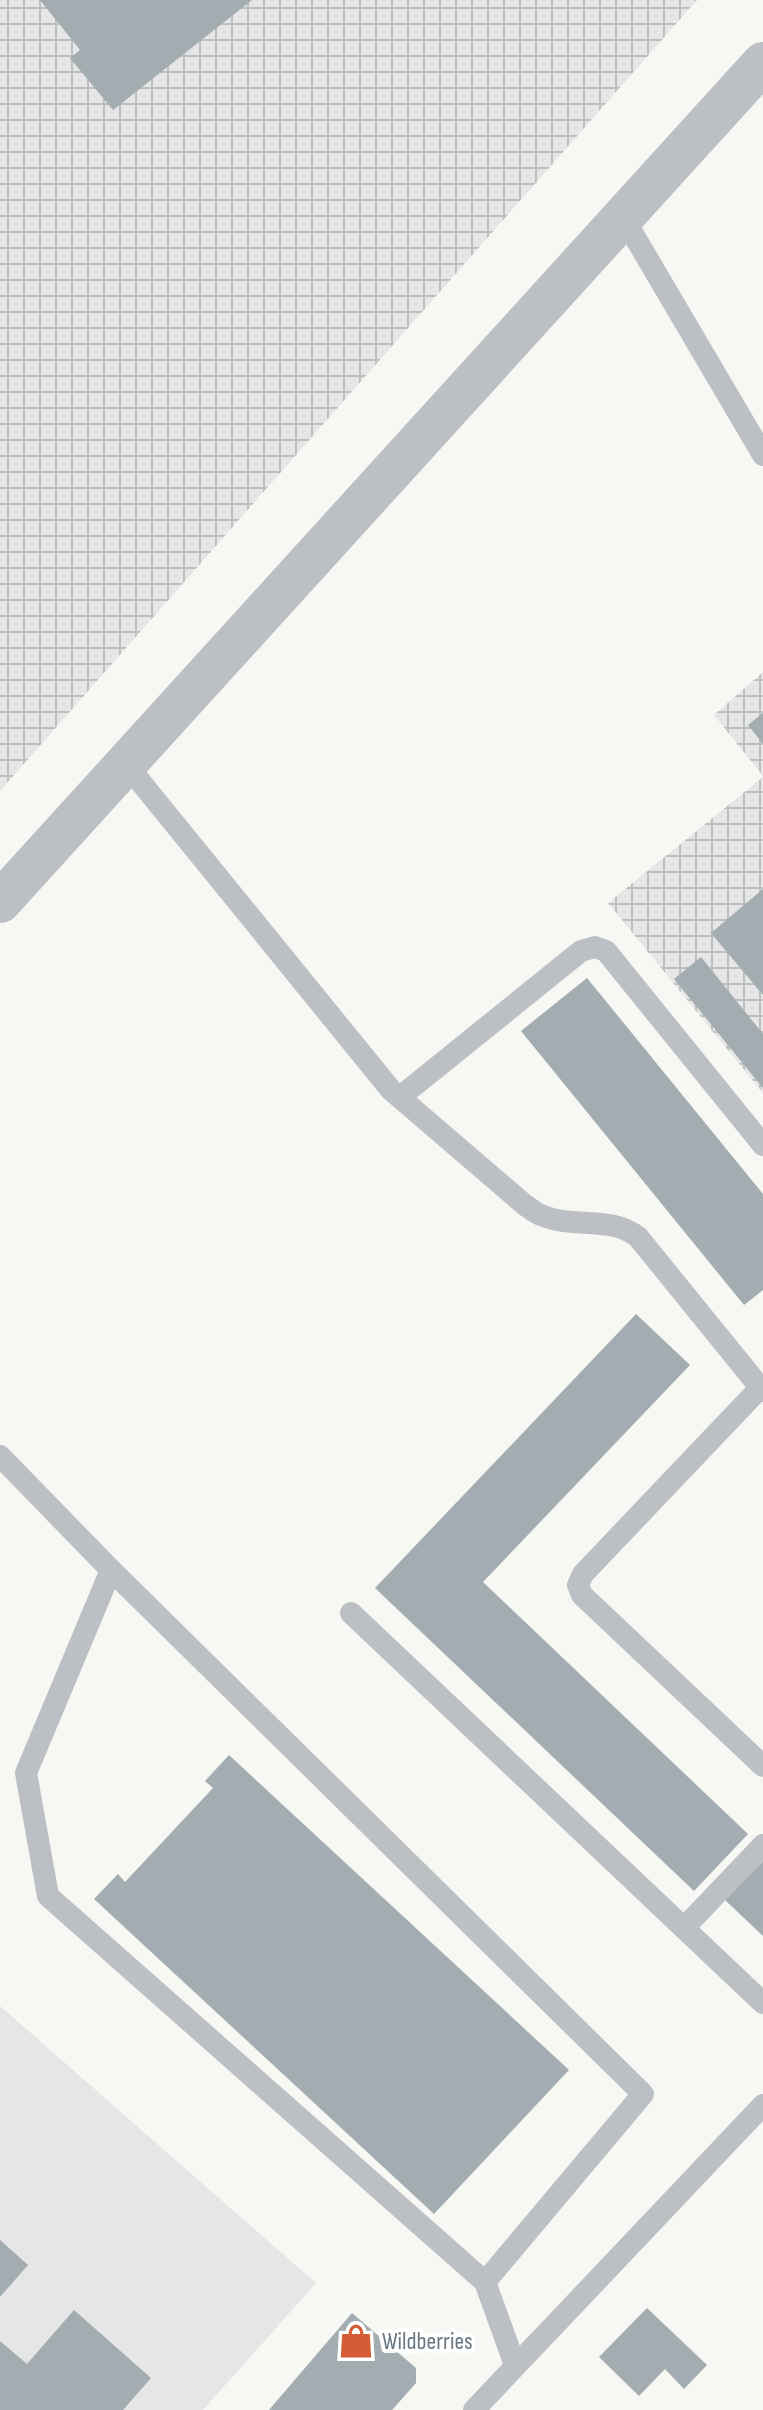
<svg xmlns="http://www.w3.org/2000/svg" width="763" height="2410" viewBox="0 0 763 2410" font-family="'Sofia Sans Condensed',sans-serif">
<defs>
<pattern id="industrial-grid" width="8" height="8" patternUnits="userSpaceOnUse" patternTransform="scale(2)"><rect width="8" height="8" fill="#e5e6e5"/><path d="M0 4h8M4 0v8" fill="none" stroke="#bdbfbf"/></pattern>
</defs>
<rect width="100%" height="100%" fill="#f7f7f4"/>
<!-- built -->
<path fill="#e5e6e5" d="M0,2006l316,277 -113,127h-203z"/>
<!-- industrial -->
<g fill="url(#industrial-grid)">
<path d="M0,0h697l-697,791z"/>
<path d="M763,672v104l-49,-61z"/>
<path d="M763,777v316l-155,-190z"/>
</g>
<!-- building -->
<g fill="#a3acb1">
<path d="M40,0h212l-139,110 -43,-52 10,-8z"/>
<path d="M763,713v31l-15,-19z"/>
<path d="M763,889v106l-52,-62z"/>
<path d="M701,957l62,77v54l-89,-109z"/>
<path d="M587,978l176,216v96l-19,15 -223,-274z"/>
<path d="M636,1314l54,51 -207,217 265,252 -54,57 -319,-303z"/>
<path d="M229,1755l340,315 -135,144 -340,-315 24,-25 7,8 88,-94 -8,-7z"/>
<path d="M763,1861v75l-38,-36z"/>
<path d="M0,2240l28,25 -28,32z"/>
<path d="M647,2308l60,57 -23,24 -19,-20 -26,27 -40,-39z"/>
<path d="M74,2310l77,68 -28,32h-123v-69l27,23z"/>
<path d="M352,2313l64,55v15l-24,27h-123z"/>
</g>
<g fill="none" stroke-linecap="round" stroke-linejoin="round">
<!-- service -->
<g stroke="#bcc0c4" stroke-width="22">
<path d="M623,217l140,238"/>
<path d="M126,764l265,326 134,115c5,3 10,8 16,10 31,14 69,0 97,22l125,154"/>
<path d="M400,1097l181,-146 14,-4 11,4 157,194"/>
<path d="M760,1388l-177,186 -5,11 4,10 181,171"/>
<path d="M0,1456l111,114 532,524 -158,188 -437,-386 -22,-123 85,-203"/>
<path d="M351,1613l412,390"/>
<path d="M684,1928l79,-83"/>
<path d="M485,2282l30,83"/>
<path d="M474,2410l289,-305"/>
</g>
<!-- minor -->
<path stroke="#bcc0c4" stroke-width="42" d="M0,902l763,-839"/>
</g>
<!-- icons -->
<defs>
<g id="shop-bare" transform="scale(2.76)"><path d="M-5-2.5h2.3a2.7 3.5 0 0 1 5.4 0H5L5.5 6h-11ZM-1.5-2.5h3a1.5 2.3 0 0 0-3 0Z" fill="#d55d36" stroke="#fff" stroke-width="2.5" paint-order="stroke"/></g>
</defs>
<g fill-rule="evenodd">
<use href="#shop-bare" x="356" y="2341"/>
</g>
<g text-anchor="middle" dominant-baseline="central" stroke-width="8" stroke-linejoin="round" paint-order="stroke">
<!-- poi labels -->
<g font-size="24" fill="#687783" stroke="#fff" text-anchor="start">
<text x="382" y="2341">Wildberries</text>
</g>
</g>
</svg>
